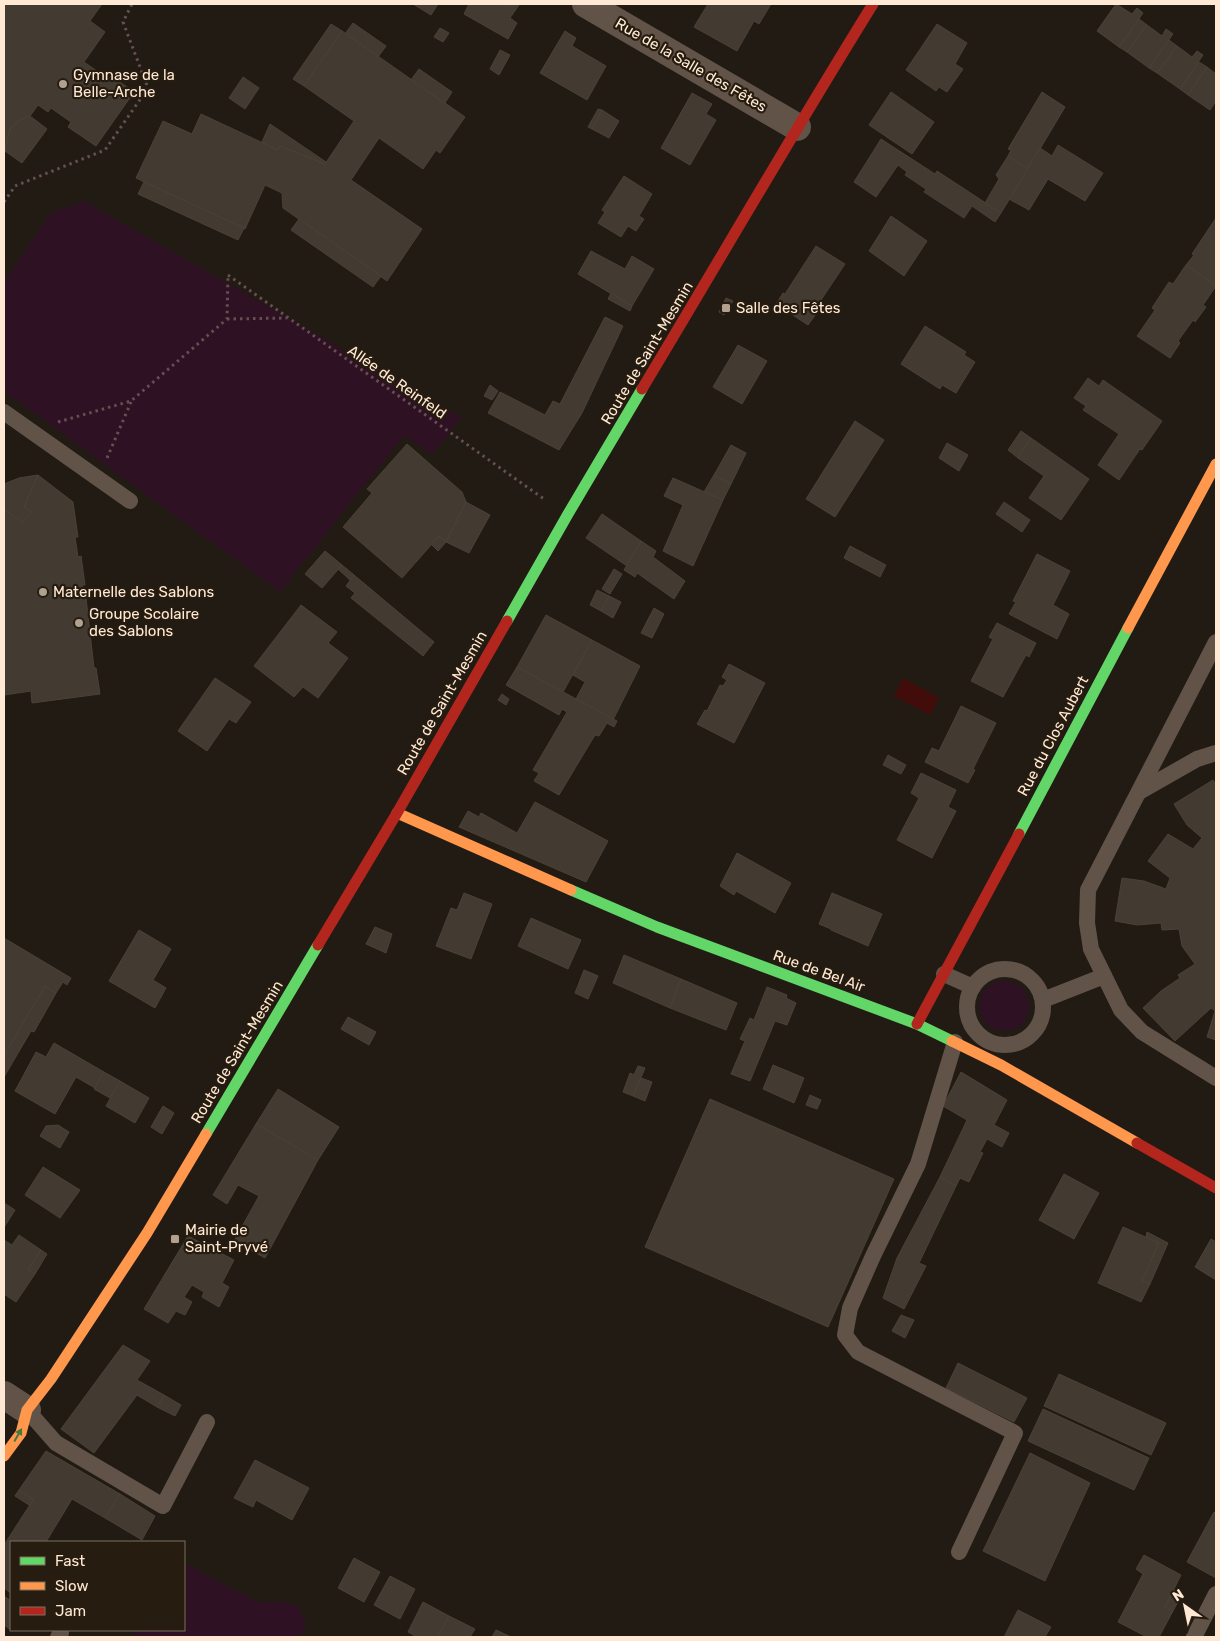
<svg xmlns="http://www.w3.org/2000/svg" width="1220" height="1641" viewBox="0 0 1220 1641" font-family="Rubik,sans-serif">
<rect width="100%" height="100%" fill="#211b14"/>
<!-- green -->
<g fill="#2e1224">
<path d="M84,201l377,216 -29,38 -28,-20 -124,157 -276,-201v-109l47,-69z"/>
<circle cx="1004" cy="1006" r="25"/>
<path d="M188,1565l72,38 20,-2 19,6 7,19 -6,11h-168l2,-7h50v-63z"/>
</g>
<!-- water -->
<path fill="#420c0a" d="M903,678l36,20 -9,17 -36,-19z"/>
<!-- building -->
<g fill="#433b32" stroke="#4b4236">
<path d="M4,4h98l-12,17 15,11 -21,30 20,14 2,-4 28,20 -38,54 -28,-19 3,-5 -20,-14 -3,4 -10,-7 -8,11 -10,4 -10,9 -6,25z"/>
<path d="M413,4h25l-7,11z"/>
<path d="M469,4l50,1 -9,13 7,5 -9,16 -44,-25z"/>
<path d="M708,4h63l-12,20 -5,-3 -17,30 -43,-24z"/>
<path d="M1116,4l16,10 5,-6 6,5 -24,34 -22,-16z"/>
<path d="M1139,19l8,6 -20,27 -8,-5z"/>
<path d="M353,23l33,23 -8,11 -33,-23z"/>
<path d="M331,24l11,7 -38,55 -11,-7z"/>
<path d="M937,24l30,19 -12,21 8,5 -16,23 -8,-5 -3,4 -30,-21z"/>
<path d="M1147,25l15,11 4,-7 7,5 -24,34 -22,-16z"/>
<path d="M440,28l9,5 -6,9 -9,-5z"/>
<path d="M342,31l123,86 -25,36 -4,-3 -13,19 -44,-31 -28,42 71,49 -35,52 -104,-73 -1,-15 -17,-8 -20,44 -109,-51 27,-57 29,13 9,-20 77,36 2,-4 45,18 29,-43 -50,-35z"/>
<path d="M565,31l11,7 -4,8 34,20 -19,34 -47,-27z"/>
<path d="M1169,40l8,6 -20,27 -8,-5z"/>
<path d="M1177,46l15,11 5,-6 6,4 -23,34 -23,-16z"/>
<path d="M500,50l10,5 -11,20 -9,-6z"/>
<path d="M1199,62l8,5 -19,28 -8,-6z"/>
<path d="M1207,67l9,7v27l-6,9 -22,-15z"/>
<path d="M419,69l33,23 -7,11 -34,-23z"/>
<path d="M243,77l16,11 -14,21 -16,-11z"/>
<path d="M891,92l43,30 -22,32 -43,-29z"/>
<path d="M1042,92l23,15 -37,62 -20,-13 3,-6 -3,-1z"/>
<path d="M692,93l20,11 -6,10 10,6 -26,45 -29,-17z"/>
<path d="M598,109l4,1 -10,19 -4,-2z"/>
<path d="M602,110l17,11 -10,17 -17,-9z"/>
<path d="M30,116l17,13 -25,34 -17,-12v-2l5,-20 10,-9z"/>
<path d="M270,124l56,38 -1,2 -45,-18 -2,4 -16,-8z"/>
<path d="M881,139l54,35 2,-3 64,42 -6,9 -23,-16 -8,12 -40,-26 2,-3 -21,-14 2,-3 -9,-7 -22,32 -22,-15z"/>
<path d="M1058,145l45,28 -18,28 -37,-22 -19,31 -20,-11 31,-51 12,8z"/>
<path d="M1008,156l20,13 -27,44 -16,-10 14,-24 -3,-4z"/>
<path d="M624,176l28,18 -13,22 5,3 -8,12 -8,-5 -7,11 -23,-14 7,-11 -3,-2z"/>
<path d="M144,182l100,46 -6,12 -100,-46z"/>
<path d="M891,216l36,25 -23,35 -35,-25z"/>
<path d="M1216,218v68l-30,-21 8,-10 -2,-1z"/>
<path d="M299,219l82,57 -8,11 -82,-57z"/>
<path d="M816,246l29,18 -32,48 3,2 -8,11 -32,-21 7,-11 2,1z"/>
<path d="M591,251l34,18 7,-13 22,13 -22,37 -54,-32z"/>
<path d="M1186,265l30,21 -13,19 3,2 -11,15 -2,-2 -15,21 2,2 -10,15 -33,-22 18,-26 -3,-2 17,-26 4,2z"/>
<path d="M611,293l21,13 -2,5 -22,-12z"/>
<path d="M726,298l7,3 -9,14 -5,-3z"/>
<path d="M605,317l18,9 -41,87 -23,37 -71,-37 12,-21 45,23 8,-14 7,3z"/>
<path d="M925,326l41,26 -2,3 11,7 -19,31 -14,-8 -2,4 -39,-25z"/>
<path d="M738,345l29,16 -25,43 -29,-17z"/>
<path d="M1088,378l11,8 4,-6 59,41 -20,29 -2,-1 -21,31 -21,-15 21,-31 -36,-24 3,-4 -12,-8z"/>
<path d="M490,385l8,6 -6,9 -8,-4z"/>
<path d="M855,421l29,19 -49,77 -29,-18z"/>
<path d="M1021,431l10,7 -13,20 -10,-8z"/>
<path d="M1031,438l58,41 -28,41 -32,-22 15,-22 -26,-18z"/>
<path d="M947,443l21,12 -9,16 -20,-13z"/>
<path d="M407,444l55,48 4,10 -20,40 -7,-6 -37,42 -59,-51 29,-34 -5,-4z"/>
<path d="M731,445l15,8 -15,31 -17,-9z"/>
<path d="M38,475l35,27 5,35h-3l3,20 3,-1 4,29h-3l2,13h2l8,70h2l4,26 -68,9 -1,-12 -27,4v-186l18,14 10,-11 -8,-5z"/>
<path d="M38,475l-14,32 8,5 -10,11 -18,-14v-25l15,-6z"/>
<path d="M714,475l17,9 -8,16 -19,-8z"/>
<path d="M673,478l50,22 -30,66 -30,-15 20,-46 -19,-9z"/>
<path d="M466,502l24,13 -21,38 -23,-11z"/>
<path d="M1004,502l26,18 -8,12 -26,-18z"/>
<path d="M602,514l39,27 -14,25 -41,-28z"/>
<path d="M439,536l7,6 -8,9 -7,-7z"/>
<path d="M641,541l15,10 -3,6 32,24 -11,18 -37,-26 -2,4 -11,-7z"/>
<path d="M850,546l36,19 -6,12 -36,-19z"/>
<path d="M325,551l17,14 -20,23 -17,-14z"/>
<path d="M1037,554l33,17 -17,34 16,9 -12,25 -48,-25 7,-12 -3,-1z"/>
<path d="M342,565l12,10 -4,5 -12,-11z"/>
<path d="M614,569l8,5 -12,20 -8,-5z"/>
<path d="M354,575l80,67 -11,14 -72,-58 4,-5 -9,-7z"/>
<path d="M597,590l12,6 -8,15 -11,-6z"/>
<path d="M609,596l12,6 -8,16 -12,-7z"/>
<path d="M301,605l36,27 -9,11 20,15 -30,40 -15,-11 -9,10 -40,-31z"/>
<path d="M654,608l10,6 -12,24 -11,-5z"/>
<path d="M546,615l46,25 -29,52 -46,-25z"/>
<path d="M997,623l39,20 -7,14 -3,-2 -23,42 -32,-16 22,-42 -4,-2z"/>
<path d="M592,640l48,26 -27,54 -37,-21 9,-17 -12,-7z"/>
<path d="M729,664l36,19 -31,60 -37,-19 8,-14 2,1 13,-26 3,1 4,-6 -5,-3z"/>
<path d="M517,667l100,54 -3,6 -7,-4 -8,13 -4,-1 -36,60 -25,-14 5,-8 -6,-3 34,-58 -5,-3 -3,6 -53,-30z"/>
<path d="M215,678l36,24 -15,21 -7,-4 -22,32 -29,-20z"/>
<path d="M502,694l7,5 -3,6 -8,-5z"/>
<path d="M961,706l35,17 -23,46 2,1 -7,13 -43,-21 7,-14 7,3z"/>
<path d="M888,755l18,10 -5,9 -18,-9z"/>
<path d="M921,773l35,17 -8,17 8,4 -24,47 -35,-18 22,-42 -8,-5z"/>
<path d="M1213,780l3,5v255l-9,-3 8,-26 -4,-3 -36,33 -32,-33 18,-17 19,-13 -2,-3 17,-11 -13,-18 -3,-17 -17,1 -1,-7 -24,2 -22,-4 7,-43 22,3 22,8 4,-11 -22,-17 20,-27 25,15 9,-11 -15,-13 -13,-21z"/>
<path d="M535,802l73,39 -22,41 -127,-55 9,-16 11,6 2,-4 36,20z"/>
<path d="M737,853l54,30 -16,30 -39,-22 -2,4 -14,-9z"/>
<path d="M464,893l28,11 -21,55 -35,-13 15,-38 6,2z"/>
<path d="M832,893l50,21 -14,32 -37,-16v-1l-12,-5z"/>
<path d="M531,918l50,22 -13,29 -50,-23z"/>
<path d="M375,927l17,7 -6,19 -20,-9z"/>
<path d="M139,930l32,19 -18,31 13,8 -11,20 -46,-27z"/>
<path d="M4,938l67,40 -4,7 -4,-3 -7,11 -11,-7 -41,70z"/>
<path d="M624,955l57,24 -11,29 -57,-25z"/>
<path d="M584,970l14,6 -10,23 -13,-6z"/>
<path d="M681,979l56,24 -11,27 -56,-22z"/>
<path d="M45,986l11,7 -22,39 -3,-1 -27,46v-21z"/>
<path d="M767,987l20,8 -1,3 10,5 -9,22 -12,-4 -25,60 -19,-7 14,-33 -5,-2 10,-21 4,2z"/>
<path d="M348,1017l28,15 -7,13 -28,-16z"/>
<path d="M54,1043l50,29 -9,16 -19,-11 -21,37 -40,-23 21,-39 10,5z"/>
<path d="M773,1065l31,13 -10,25 -31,-14z"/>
<path d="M638,1066l7,2 -12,28 -10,-4 7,-19 4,2z"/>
<path d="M104,1072l16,9 -10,17 -16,-9z"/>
<path d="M961,1072l46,28 -13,25 15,8 -7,14 -15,-8 -7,13 3,1 -14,29 -9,-4 -4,8 -16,-9 27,-57 -24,-14z"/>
<path d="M641,1078l11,4 -7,19 -12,-5z"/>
<path d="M120,1081l29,17 -14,25 -29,-17z"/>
<path d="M278,1089l61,38 -21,33 -62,-36z"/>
<path d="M810,1095l11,5 -4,9 -11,-4z"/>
<path d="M710,1099l184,80 -66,148 -183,-80z"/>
<path d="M163,1106l11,7 -12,21 -11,-7z"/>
<path d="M256,1124l62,36 -53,98 -31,-17 25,-45 -21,-11 -11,19 -14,-9z"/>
<path d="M58,1125l11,7 -9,16 -20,-12 6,-10z"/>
<path d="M43,1167l37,23 -20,28 -35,-23z"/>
<path d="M1064,1174l35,19 -25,46 -35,-19z"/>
<path d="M940,1177l16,9 -37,77 7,3 -22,43 -21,-11 14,-40z"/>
<path d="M4,1203l11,7 -10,16 -1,-1z"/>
<path d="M1123,1227l36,16 -17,37 8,4 -9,18 -43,-19z"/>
<path d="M1147,1232l21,11 -18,41 -8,-4 17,-37 -13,-6z"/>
<path d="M19,1235l22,15 -13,20 7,4 -19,28 -12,-8v-54l8,5z"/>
<path d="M188,1236l46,24 -12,23 7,4 -10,20 -17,-10 2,-5 -12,-7 -8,12 8,5 -7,13 -9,-4 -8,12 -24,-14z"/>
<path d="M1211,1239l5,3v38l-21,-13z"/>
<path d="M41,1250l6,4 -12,20 -7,-4z"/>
<path d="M901,1315l13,5 -9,18 -13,-7z"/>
<path d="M123,1345l27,16 -13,19 27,15 -7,12 -20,-12 -43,58 -33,-24z"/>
<path d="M958,1363l69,35 -13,24 -68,-34z"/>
<path d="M1059,1374l107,49 -15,32 -107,-49z"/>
<path d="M164,1395l17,10 -6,11 -18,-9z"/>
<path d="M1043,1409l106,49 -15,32 -106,-49z"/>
<path d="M46,1451l74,43 -15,24 -33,-19 -26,43h-35v51l-7,-5v-43l29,-45 -14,-10z"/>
<path d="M1030,1453l60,30 -45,98 -62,-30z"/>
<path d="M255,1460l54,28 -17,32 -36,-20 -3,7 -19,-9z"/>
<path d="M19,1490l14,10 -4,5 -14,-9z"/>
<path d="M120,1494l35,22 -13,24 -37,-22z"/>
<path d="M1214,1512l2,2v64l-29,-16z"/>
<path d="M1144,1555l37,20 -16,32 8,4 -14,26h-12l-29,-15 25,-48 -7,-5z"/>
<path d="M354,1558l26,14 -16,30 -26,-14z"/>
<path d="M390,1576l25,13 -15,30 -26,-14z"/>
<path d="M1174,1590l8,4 -9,17 -8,-4z"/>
<path d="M4,1596l7,5v29l-7,-5z"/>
<path d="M423,1602l26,14 -11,21h-21l-9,-5z"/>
<path d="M1018,1610l33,17 -6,10h-41z"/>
<path d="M449,1616l26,13 -5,8h-32z"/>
<path d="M496,1630l15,7h-19z"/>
</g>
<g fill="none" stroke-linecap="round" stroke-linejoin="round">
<!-- path -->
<g stroke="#664e51" stroke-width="3" stroke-dasharray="2.5 4" stroke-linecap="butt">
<path d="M4,202l11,-16 90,-36 43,-62 -25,-66 9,-18"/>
<path d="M228,275l316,224"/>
<path d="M227,319l60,-1"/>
<path d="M58,422l73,-21 96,-82 1,-44"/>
<path d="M107,458l24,-56"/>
</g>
<!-- lane -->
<g stroke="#625349" stroke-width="16">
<path d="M4,412l126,89"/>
<path d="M1216,642l-128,248 -1,33 4,26 30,61 21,22 74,46"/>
<path d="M1139,792l58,-33 19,-6"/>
<circle cx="1005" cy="1007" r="38"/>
<path d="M944,974l29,13"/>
<path d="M1043,1000l61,-24"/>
<path d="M955,1042l-37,122 -45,92 -23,52 -5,27 13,17 157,81 -56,119"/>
<path d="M27,1410l29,33 107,63 44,-84"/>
<path d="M58,1637l3,-4"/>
<path d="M1194,1637l22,-43"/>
</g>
<!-- street -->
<g stroke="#625349" stroke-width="28">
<path d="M586,4l211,123"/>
<path d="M4,1395l23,15"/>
</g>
<!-- fast -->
<g stroke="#63d668" stroke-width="11">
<path d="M507,621l61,-107 74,-125"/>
<path d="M1019,834l109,-206"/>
<path d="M571,890l86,37 260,97 35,17"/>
<path d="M206,1134l112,-189"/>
</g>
<!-- slow -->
<g stroke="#ff974d" stroke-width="11">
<path d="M1128,628l88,-164"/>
<path d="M397,813l174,77"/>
<path d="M952,1041l49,24 136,78"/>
<path d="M4,1456l17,-23 6,-23 24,-31 96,-146 59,-99"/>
</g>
<!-- jam -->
<g stroke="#b3261e" stroke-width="11">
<path d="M642,389c77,-128 152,-258 231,-385"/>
<path d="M318,945l79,-132 110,-192"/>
<path d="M917,1024l102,-190"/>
<path d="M1137,1143l79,45"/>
</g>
</g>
<!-- one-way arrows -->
<defs><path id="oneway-solid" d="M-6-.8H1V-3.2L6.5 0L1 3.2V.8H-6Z" transform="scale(1.25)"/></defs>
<use fill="#44793c" href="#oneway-solid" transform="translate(18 1435) rotate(-60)"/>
<!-- markers -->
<g fill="#b1a191" stroke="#261c0f" stroke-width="2">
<circle cx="63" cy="84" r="5"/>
<rect x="721" y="303" width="10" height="10" rx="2.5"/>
<circle cx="43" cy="592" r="5"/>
<circle cx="79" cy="623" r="5"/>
<rect x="170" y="1234" width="10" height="10" rx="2.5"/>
</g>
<g text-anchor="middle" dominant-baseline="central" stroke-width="4.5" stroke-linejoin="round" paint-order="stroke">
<!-- street labels -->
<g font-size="15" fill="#ffe9d4" stroke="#261c0f">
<text transform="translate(691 65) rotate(30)">Rue de la Salle des Fêtes</text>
<text transform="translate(647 353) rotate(-59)">Route de Saint-Mesmin</text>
<text transform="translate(397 382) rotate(35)">Allée de Reinfeld</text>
<text transform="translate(442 703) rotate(-60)">Route de Saint-Mesmin</text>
<text transform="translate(1053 736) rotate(-62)">Rue du Clos Aubert</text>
<text transform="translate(819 971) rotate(20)">Rue de Bel Air</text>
<text transform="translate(237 1052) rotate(-59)">Route de Saint-Mesmin</text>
</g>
<!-- poi labels -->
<g font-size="15" fill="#ffe9d4" stroke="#261c0f" text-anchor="start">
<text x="73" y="75">Gymnase de la<tspan x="73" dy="17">Belle-Arche</tspan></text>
<text x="736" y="308">Salle des Fêtes</text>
<text x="53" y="592">Maternelle des Sablons</text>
<text x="89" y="614">Groupe Scolaire<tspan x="89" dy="17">des Sablons</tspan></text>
<text x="185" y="1230">Mairie de<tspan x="185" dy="17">Saint-Pryvé</tspan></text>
</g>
</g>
<!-- border -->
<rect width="1220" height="1641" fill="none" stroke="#ffe9d4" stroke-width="10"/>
<!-- legend -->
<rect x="10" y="1541" width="175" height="90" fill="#261c0f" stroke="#7d6e5e"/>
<rect x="20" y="1557" width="25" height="8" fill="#63d668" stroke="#7d6e5e"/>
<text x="55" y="1566" font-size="15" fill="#ffe9d4">Fast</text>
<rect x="20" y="1582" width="25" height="8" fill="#ff974d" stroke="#7d6e5e"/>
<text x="55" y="1591" font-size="15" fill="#ffe9d4">Slow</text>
<rect x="20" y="1607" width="25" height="8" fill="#b3261e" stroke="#7d6e5e"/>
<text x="55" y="1616" font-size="15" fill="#ffe9d4">Jam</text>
<!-- north arrow -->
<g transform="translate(1185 1606) rotate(327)" stroke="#261c0f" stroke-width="4" paint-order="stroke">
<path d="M0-4L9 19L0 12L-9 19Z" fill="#ffe9d4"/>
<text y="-8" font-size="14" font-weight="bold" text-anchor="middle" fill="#ffe9d4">N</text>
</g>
</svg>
